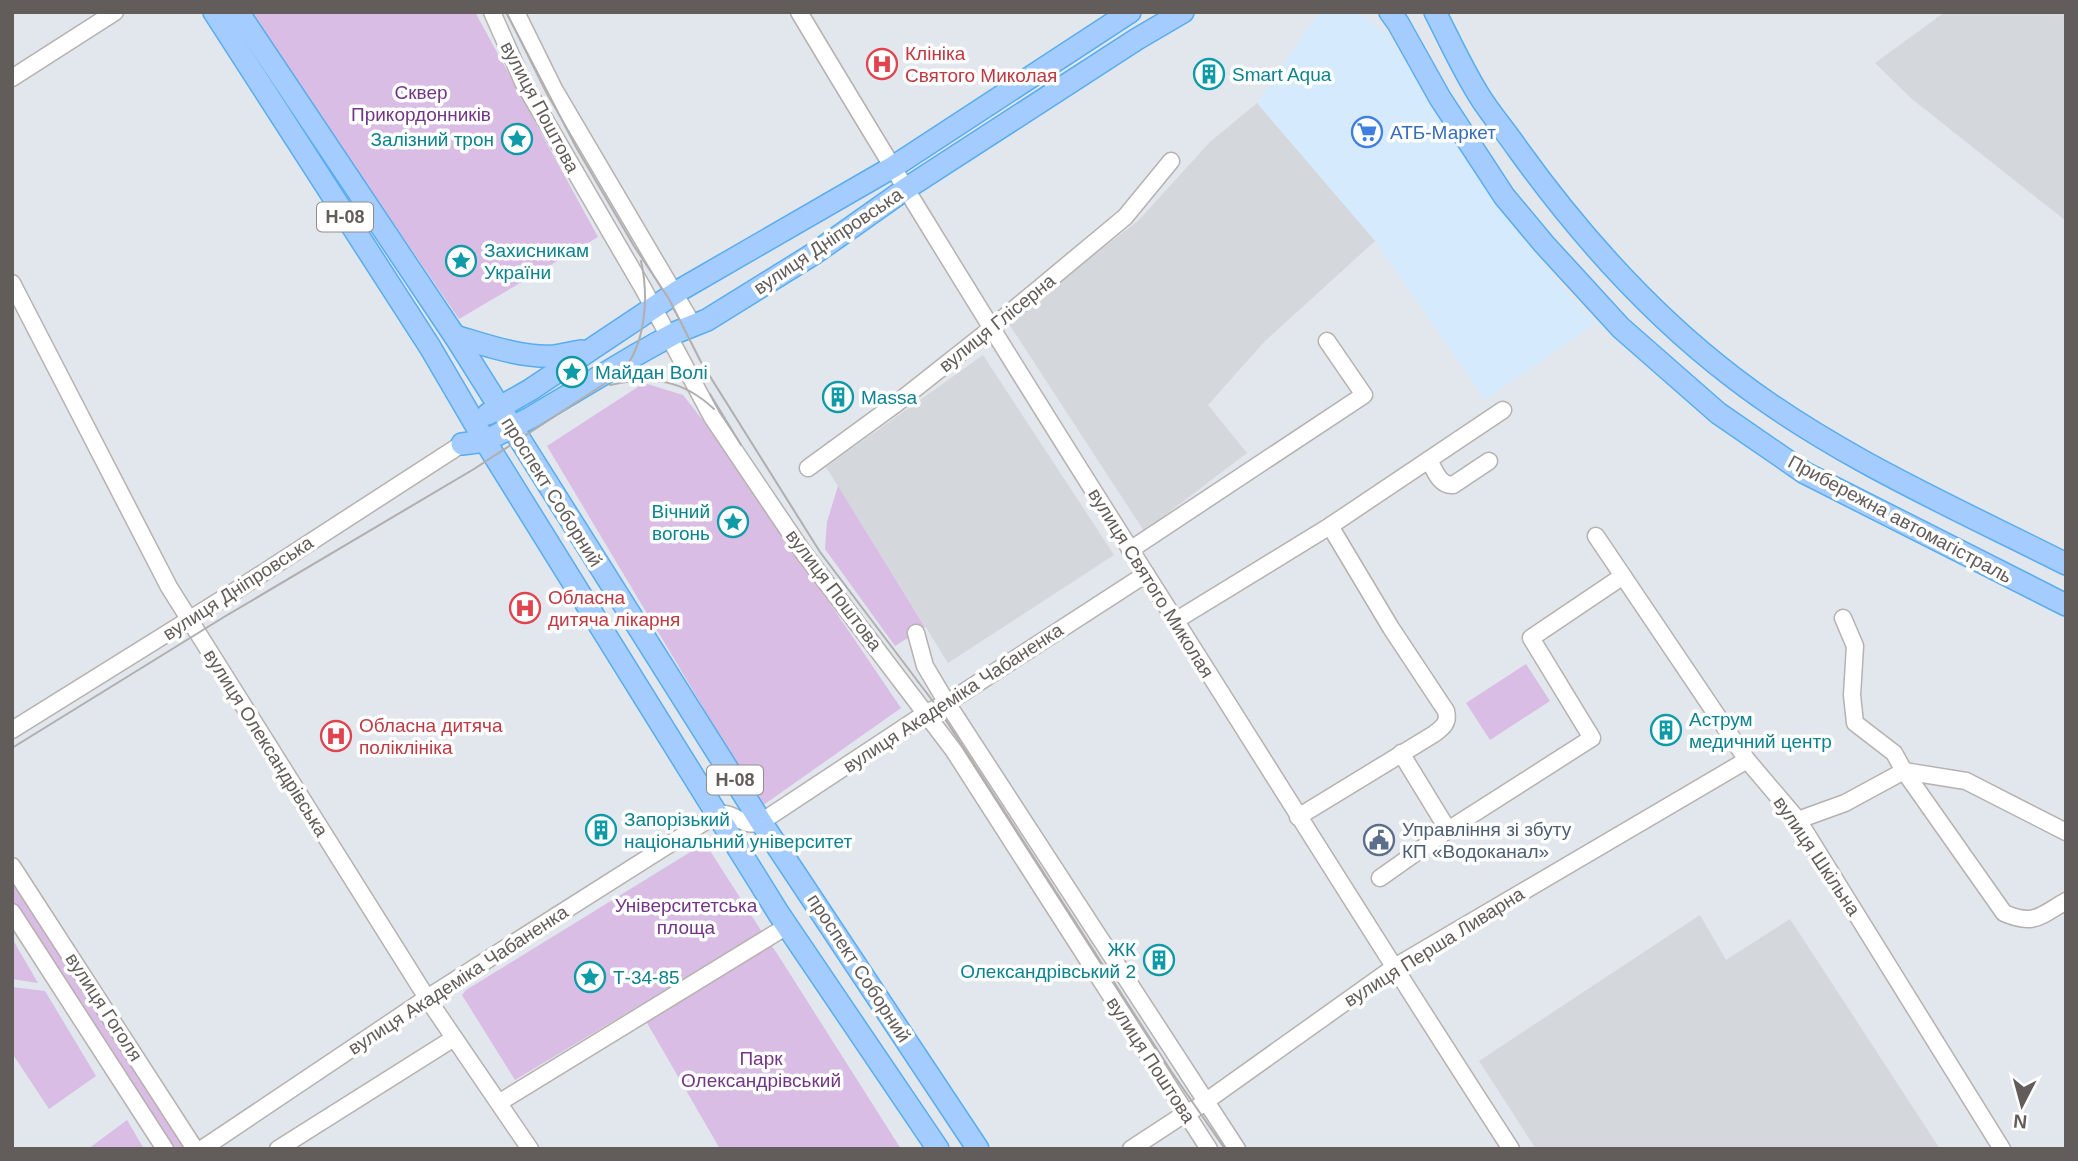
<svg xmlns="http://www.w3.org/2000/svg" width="2078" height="1161" viewBox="0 0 2078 1161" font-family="Arial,sans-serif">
<rect width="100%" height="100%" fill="#e1e7ed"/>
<!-- commercial -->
<path fill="#d6eafd" d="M1319,12h34l9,3 25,18 105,163 58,77 45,51 -110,76 -110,-159 -118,-138z"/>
<!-- industrial -->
<g fill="#d4d7db">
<path d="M1945,12h121v209l-154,-122 -37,-36z"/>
<path d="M1257,103l118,138 -110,100 -57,64 39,48 -103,78 -137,-210 131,-100 72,-79z"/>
<path d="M983,355l131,200 -166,108 -122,-196z"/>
<path d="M1700,915l26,45 64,-41 150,230h-404l-57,-88z"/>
</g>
<!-- green -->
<g fill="#d9bde4">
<path d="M249,12h226l123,225 -139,82z"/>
<path d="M644,383l39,12 40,51 178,262 -139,98 -215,-360z"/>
<path d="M838,486l87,141 -30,19 -70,-97 2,-27z"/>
<path d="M1526,664l24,37 -60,39 -24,-37z"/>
<path d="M705,843l57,89 -247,148 -53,-85 4,-5z"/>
<path d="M12,882l176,267h-13l-163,-247z"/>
<path d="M767,939l11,16 123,194h-181l-77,-133z"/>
<path d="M12,940h1l25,43 -26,-4z"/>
<path d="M12,987l33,4 51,85 -47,33 -37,-56z"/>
<path d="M127,1120l17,29h-56z"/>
</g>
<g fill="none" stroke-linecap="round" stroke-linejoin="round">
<!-- minor casing -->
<g stroke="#b7b1af" stroke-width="19">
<g id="minor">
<path d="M492,12l31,70 121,208 68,127 91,135 151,199 255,398"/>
<path d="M516,12l38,77 139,236"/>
<path d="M799,12c113,189 229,376 347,562 122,192 241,384 365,575"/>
<path d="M12,78l103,-66"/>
<path d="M12,283l157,304 258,411 103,151"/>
<path d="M1430,462c5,9 10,24 23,23l36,-24"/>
<path d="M808,468l89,-65 86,-68 142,-118 46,-56"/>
<path d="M1596,536l151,224 51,60 204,329"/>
<path d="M1130,550l234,-155 -37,-54"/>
<path d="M1175,621l155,-95 173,-116"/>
<path d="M916,633l9,33 22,37 290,446"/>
<path d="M12,730l223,-139 227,-147"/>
<path d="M1401,753l47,77"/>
<path d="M1298,817l136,-83c9,-7 15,-11 12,-23l-55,-83 -61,-102"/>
<path d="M1798,820l47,-17 59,-32 -10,-18 -39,-30 -3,-28 3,-49 -12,-28"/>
<path d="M2066,832l-100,-51 -62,-10 100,142c30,13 36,3 62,-12"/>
<path d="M12,866l183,283"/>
<path d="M1380,878l68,-48 144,-92 -61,-100 92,-62"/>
<path d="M12,912l153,237"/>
<path d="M500,1102l287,-176"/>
<path d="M202,1149l225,-151 290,-184c18,-3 26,15 44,8l165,-109 21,-10 199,-129"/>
<path d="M278,1149l176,-111"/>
<path d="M1131,1149l55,-36 12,-6 195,-139 354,-208"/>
</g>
</g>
<!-- major casing -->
<g stroke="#58adef" stroke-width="24">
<g id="major">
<path d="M214,12l216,335 55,94 294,473 159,235"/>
<path d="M238,12l218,326 305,484 217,327"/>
<path d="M1390,12l8,11 42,75 64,98 40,48 77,84 97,85 87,60 261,132"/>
<path d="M1435,12c14,27 26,54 42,80 11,19 27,37 40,56 61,85 133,166 217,230 100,77 219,129 332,186"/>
<path d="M455,336c31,9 66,22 99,20 9,-1 19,-4 28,-5"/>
<path d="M488,414l42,-24 150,-100 213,-123 237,-155"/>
<path d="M462,444l23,-3 45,-23 104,-62 43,-24 30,-12 108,-67 92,-65 230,-149 46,-27"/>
</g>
</g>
<!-- minor -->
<use href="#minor" stroke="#fff" stroke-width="16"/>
<!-- major -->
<use href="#major" stroke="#a5ccfe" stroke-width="21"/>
<!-- tram -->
<g stroke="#b0aeae" stroke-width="2">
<path d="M506,12l70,135 58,99 35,53 32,63 119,190 118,156 233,363 54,78"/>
<path d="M610,385c42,-9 72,-6 104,24"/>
<path d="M710,394l31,51"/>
<path d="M12,748l212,-131 250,-148 147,-96c25,-28 28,-76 20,-112"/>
</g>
</g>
<!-- icons -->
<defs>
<g id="hospital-ring" transform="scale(1.575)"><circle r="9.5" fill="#fff" stroke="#e0444e" stroke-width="1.5"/><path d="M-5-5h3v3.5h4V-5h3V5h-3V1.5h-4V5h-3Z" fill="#e0444e"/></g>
<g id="building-ring" transform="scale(1.575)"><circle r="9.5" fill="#fff" stroke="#0f9aa8" stroke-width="1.5"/><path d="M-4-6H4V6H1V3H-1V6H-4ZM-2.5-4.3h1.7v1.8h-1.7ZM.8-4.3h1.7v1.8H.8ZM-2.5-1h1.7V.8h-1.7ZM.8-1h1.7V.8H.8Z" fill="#0f9aa8"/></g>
<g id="supermarket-ring" transform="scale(1.575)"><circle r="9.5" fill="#fff" stroke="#3f7fe0" stroke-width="1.5"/><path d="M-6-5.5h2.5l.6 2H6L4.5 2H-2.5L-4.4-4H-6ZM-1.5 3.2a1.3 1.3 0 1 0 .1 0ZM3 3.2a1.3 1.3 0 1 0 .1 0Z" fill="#3f7fe0"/></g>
<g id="sight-ring" transform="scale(1.575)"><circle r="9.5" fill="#fff" stroke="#0f9aa8" stroke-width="1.5"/><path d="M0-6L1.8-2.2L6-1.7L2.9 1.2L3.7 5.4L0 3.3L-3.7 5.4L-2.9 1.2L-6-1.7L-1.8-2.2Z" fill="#0f9aa8"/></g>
<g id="civic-ring" transform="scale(1.575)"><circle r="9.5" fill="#fff" stroke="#5c6f8a" stroke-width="1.5"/><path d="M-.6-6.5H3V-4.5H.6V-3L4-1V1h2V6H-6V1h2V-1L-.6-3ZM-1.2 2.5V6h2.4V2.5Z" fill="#5c6f8a"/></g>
</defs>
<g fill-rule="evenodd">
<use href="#hospital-ring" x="882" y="64"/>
<use href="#building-ring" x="1209" y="74"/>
<use href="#supermarket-ring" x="1367" y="132"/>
<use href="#sight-ring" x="517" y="139"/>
<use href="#sight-ring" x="461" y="261"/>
<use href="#sight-ring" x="572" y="372"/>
<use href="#building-ring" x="838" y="397"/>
<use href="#sight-ring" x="733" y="522"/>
<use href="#hospital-ring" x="525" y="608"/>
<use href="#building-ring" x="1666" y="730"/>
<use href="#hospital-ring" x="336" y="736"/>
<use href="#building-ring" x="601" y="830"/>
<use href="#civic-ring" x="1379" y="840"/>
<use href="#building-ring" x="1159" y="960"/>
<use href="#sight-ring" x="590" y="977"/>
</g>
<g text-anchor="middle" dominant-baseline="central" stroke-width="7" stroke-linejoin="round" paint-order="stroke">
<!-- shield labels -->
<g fill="#fff" stroke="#918d8c" stroke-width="2">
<rect x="317" y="202.5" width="56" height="29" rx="5"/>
<rect x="707" y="765.5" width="56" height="29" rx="5"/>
</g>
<g font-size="18" font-weight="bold" fill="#625c5a">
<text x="345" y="217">Н-08</text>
<text x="735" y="780">Н-08</text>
</g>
<!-- health labels -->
<g font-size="19" fill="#be3a42" stroke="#fff" text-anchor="start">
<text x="905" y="53">Клініка<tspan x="905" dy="22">Святого Миколая</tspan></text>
<text x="548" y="597">Обласна<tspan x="548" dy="22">дитяча лікарня</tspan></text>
<text x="359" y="725">Обласна дитяча<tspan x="359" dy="22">поліклініка</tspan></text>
</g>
<!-- culture labels -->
<g font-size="19" fill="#0d838f" stroke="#fff" text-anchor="start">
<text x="1232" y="74">Smart Aqua</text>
<text x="494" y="139" text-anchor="end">Залізний трон</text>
<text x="484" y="250">Захисникам<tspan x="484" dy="22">України</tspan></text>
<text x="595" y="372">Майдан Волі</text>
<text x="861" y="397">Massa</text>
<text x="710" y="511" text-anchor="end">Вічний<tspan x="710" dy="22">вогонь</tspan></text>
<text x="1689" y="719">Аструм<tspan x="1689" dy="22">медичний центр</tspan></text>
<text x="624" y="819">Запорізький<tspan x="624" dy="22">національний університет</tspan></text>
<text x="1136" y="949" text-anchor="end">ЖК<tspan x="1136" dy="22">Олександрівський 2</tspan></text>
<text x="613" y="977">Т-34-85</text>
</g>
<!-- park labels -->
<g font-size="19" fill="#723685" stroke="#fff">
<text x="421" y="92">Сквер<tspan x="421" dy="22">Прикордонників</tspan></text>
<text x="686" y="905">Університетська<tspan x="686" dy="22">площа</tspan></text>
<text x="761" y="1058">Парк<tspan x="761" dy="22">Олександрівський</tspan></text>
</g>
<!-- street labels -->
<g font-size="19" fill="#625c5a" stroke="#fff">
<text transform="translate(540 107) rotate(62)">вулиця Поштова</text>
<text transform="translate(828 241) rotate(-34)">вулиця Дніпровська</text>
<text transform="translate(997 323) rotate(-39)">вулиця Глісерна</text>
<text transform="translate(552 492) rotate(58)">проспект Соборний</text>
<text transform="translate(1900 519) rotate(28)">Прибережна автомагістраль</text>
<text transform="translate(1151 583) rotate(58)">вулиця Святого Миколая</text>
<text transform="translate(238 588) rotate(-33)">вулиця Дніпровська</text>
<text transform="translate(834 590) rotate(53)">вулиця Поштова</text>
<text transform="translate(953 698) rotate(-33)">вулиця Академіка Чабаненка</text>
<text transform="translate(266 743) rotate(58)">вулиця Олександрівська</text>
<text transform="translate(1817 856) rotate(56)">вулиця Шкільна</text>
<text transform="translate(1434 947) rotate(-32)">вулиця Перша Ливарна</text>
<text transform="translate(859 968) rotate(57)">проспект Соборний</text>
<text transform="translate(458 980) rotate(-33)">вулиця Академіка Чабаненка</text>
<text transform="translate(104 1007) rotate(57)">вулиця Гоголя</text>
<text transform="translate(1151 1060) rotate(57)">вулиця Поштова</text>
</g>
<!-- shop labels -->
<g font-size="19" fill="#366cbe" stroke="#fff" text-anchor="start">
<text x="1390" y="132">АТБ-Маркет</text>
</g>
<!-- service labels -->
<g font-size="19" fill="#4e5e75" stroke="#fff" text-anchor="start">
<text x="1402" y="829">Управлiння зi збуту<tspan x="1402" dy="22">КП «Водоканал»</tspan></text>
</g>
</g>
<!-- border -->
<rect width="2078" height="1161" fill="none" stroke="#625c5a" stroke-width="28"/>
<!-- north arrow -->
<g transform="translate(2022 1105) rotate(186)" stroke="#ffffff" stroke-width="5" paint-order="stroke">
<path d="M0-5L12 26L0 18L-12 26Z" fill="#625c5a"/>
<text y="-10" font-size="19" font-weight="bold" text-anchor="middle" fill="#625c5a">N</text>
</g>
</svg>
